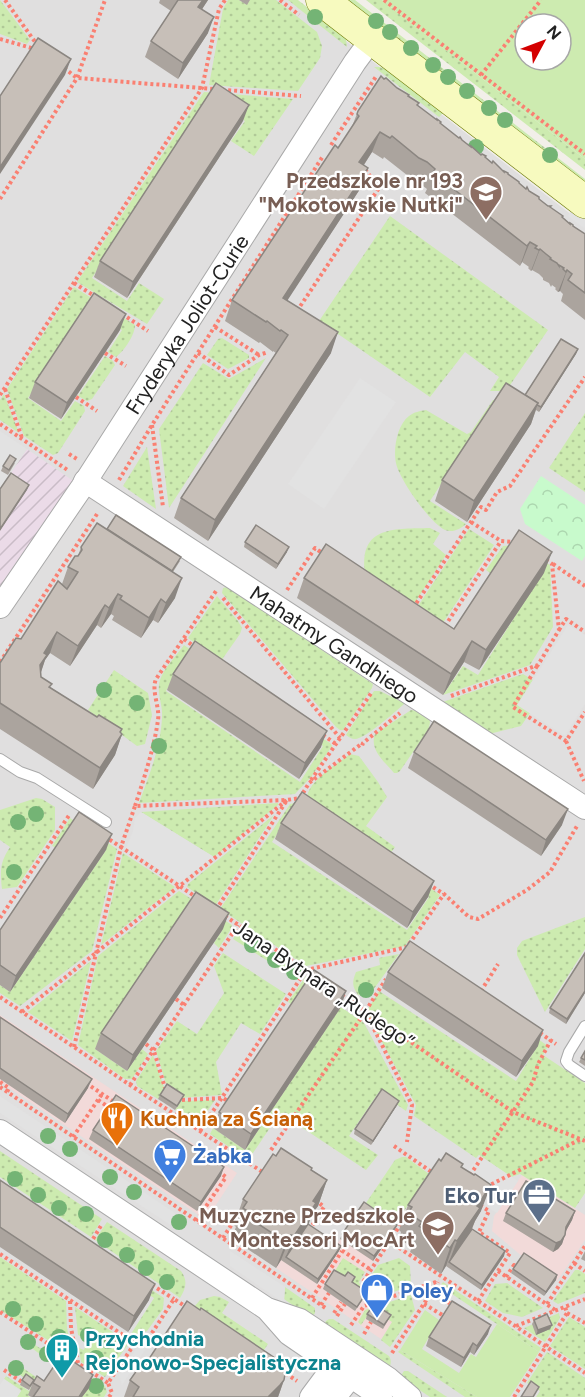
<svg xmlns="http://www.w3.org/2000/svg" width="585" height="1397" viewBox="0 0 585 1397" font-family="Figtree,sans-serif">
<defs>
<pattern id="industrial-furrows" width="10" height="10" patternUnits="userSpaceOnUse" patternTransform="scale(1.5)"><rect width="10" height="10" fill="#ebdbe8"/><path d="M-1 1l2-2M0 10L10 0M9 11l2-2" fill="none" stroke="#c9bcc7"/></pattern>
<pattern id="grass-dots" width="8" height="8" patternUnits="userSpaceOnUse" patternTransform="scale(1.5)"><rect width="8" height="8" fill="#cdebb0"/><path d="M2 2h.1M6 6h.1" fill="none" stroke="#b0c997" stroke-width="1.8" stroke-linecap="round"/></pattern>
<pattern id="park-crowns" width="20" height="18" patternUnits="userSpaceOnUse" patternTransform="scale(1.5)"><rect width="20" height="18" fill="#c8facc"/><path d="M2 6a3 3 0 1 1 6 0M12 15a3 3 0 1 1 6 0" fill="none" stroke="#acd6af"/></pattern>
</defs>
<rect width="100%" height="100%" fill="#f2efe9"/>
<!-- residential -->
<path fill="#e0dfdf" d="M0,0h293l292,225v1172h-585z"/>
<!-- commercial -->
<g fill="#f2dad9">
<path d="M0,1015l237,158 -31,47 -206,-138z"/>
<path d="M522,1175l63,40v25l-28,41 -34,-24 -31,-26 2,-15z"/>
<path d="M362,1207l33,22 -36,53 13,27 21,13 -12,17 -105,-71 5,-8 54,-13z"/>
</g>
<!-- industrial -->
<path fill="url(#industrial-furrows)" d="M27,449l55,38 -82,120v-118z"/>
<!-- grass -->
<g fill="url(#grass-dots)">
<path d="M0,0l30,40 -3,4 -27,-10z"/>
<path d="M228,0h11l7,4 4,-4h26l41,32 5,14 -2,12 -22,33 -89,-6 14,-76z"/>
<path d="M288,0h10l43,34 5,5 1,8z"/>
<path d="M345,0h10l230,179v7z"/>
<path d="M366,0h16l203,159v11z"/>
<path d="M374,67h6l8,3 55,43 -4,4z"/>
<path d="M204,92l89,7 -39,57 -23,-15 14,-20 -36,-23 -117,180 35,23 12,-18 25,16 -17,25 -70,-42z"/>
<path d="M390,216l158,114 -42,61h-16l9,-14 -34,-25 -35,45 -111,-76z"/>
<path d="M74,287l61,38c0,10 -11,26 -19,32l-8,-5 14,-22 -35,-22 -59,90 33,23 14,-20 9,5 1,5 -27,42 -5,2 -29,-19 -17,-47z"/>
<path d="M222,338l27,17v3l-21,11 -21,-14 11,-16z"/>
<path d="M105,356l8,5 2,4 -23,34 -5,2 -9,-5z"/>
<path d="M266,358l-97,150 -10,-79 44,-66 26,16z"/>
<path d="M4,394l15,39 -19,-13v-20z"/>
<path d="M493,400h3l-66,101 36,23c-6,5 -13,9 -21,6 -15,-7 -46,-51 -49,-67 -3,-14 1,-38 13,-47 5,-4 11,-5 17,-6l41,24 4,-2z"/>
<path d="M585,413v79l-36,-24z"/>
<path d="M147,447l9,62 -33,-23z"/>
<path d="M430,528l10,5 -7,11 13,11 -34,52 -47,-35c-6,-47 31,-43 65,-44z"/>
<path d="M469,529l25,16 -53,81 -25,-17z"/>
<path d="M516,545l34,20 3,62 -23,38 -87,30 20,-29 15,9 65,-103 -50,3 -7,-5 17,-24z"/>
<path d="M227,587l146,97 -1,4 -29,42h-3l-4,-3 -114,-134 1,-5z"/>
<path d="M217,596l21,25 4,7 -2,6 -19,27 -33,-23z"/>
<path d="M184,645l26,18 -22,-7 -22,35 134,91 23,-36 -20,-13 5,-4 22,14 2,3 -21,31 -16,17 -156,9c10,-27 22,-57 23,-86 1,-13 -6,-25 -2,-37 4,-12 16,-24 24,-35z"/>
<path d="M114,670l34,23 4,22 -7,29 -8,2 -49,-36z"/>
<path d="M523,674l10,6 -15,24 12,9 -9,13 -32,8 -49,-31z"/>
<path d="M374,691h6l24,12v1c-9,8 -39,35 -49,35 -4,0 -6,-2 -9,-4z"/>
<path d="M411,710c5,0 17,5 19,11 0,3 -1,7 -2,9l-28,41 -3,2h-3c-9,-11 -25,-23 -19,-39z"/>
<path d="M350,754l9,2 19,26 9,15 -21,29 29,21 -5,7 -83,-56c1,-17 30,-34 43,-44z"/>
<path d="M36,798l6,1 13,8v23l-38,57 -15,2c-2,-20 -2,-26 8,-42l-10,-7v-30z"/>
<path d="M300,802l-5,5 -23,35 135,88 22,-33 -19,-14 6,-5 24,17 -35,51 -99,20 -86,-57 70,-105z"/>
<path d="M278,803v2l-64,52 -73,-45z"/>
<path d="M274,815l-59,91 -28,-19 1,-3z"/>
<path d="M70,818l47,31 -25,102 -72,55 -20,-13v-8l10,7 96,-142 -47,-1 -7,-3z"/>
<path d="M123,853l52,34 -74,58z"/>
<path d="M179,891l53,34 -1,4 -12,19 -5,-5 9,-14 -128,120 32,22 15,-22 6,5 -16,25h-7l-47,-34 20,-89z"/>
<path d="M585,917v32l-40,63 -28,-57v-7l5,-7z"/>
<path d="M238,931l63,41 -5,7 -63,-40z"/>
<path d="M223,953l63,41 -26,40 -19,-11 -25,39 6,33 -43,3 -11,-8 -12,-39 21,-30 20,13 27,-41 -10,-27z"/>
<path d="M399,954l-28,39 -13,2c-6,-9 -6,-13 -2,-23l24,-7 -1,-7z"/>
<path d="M91,961l-19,80 -44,-29z"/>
<path d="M306,976l38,25 -3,6 23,16 44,82 -2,6 -27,-19 -30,44 29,19 -12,15 -86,-57 -27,40 -5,4h-4l-34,-23 3,-6 32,22 95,-142 -46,-2 -6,-4z"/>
<path d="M379,991l137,90 22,-36 -20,-14 4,-3 26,18 -5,9 42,28v110l-10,15 -55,-34 -9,3 -32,-22 -3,3 -62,-42 2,-11 -50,-93z"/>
<path d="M153,1055l12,35 -7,9 -21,-13 -1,-5z"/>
<path d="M215,1100l-17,25 -23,-15 6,-9z"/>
<path d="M0,1151l102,68 -11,18 -91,-60z"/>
<path d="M402,1157h4l23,17 -33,49 -30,-20 29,-43z"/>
<path d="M107,1222l74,49c7,10 5,17 -1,27l-85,-58z"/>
<path d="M0,1257l66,44 1,27 6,28 -73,-46z"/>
<path d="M343,1258l22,14 -6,10 6,14 -14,-10 -5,-9 -13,-3z"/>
<path d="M399,1258l11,8 1,20 -38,13 -6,-17 11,-17z"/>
<path d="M575,1270h4l6,4v19l-27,11 -5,-3z"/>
<path d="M135,1279l29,19 -1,11 -16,22 -10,4 -4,4 -4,-2 25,-39 -21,-14z"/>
<path d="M443,1282l98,66 -2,4 -99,-66z"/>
<path d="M507,1283l36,25 -21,9 -19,-4 -18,-12 10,-17z"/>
<path d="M285,1287l30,21v5l-4,5 -27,-19z"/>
<path d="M411,1295l4,15 -25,37 -9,-7 11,-18 -20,-13 -11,16 -3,-3 7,-12z"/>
<path d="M214,1296l6,1 9,5 -7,11 46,31 -6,9 -68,-46 6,-7z"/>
<path d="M75,1307l54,36 -24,34 -24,-15 -2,-14 5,2 3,-10 -9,-5z"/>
<path d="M559,1313l1,5 -15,24 -21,-14z"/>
<path d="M569,1317l16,10v42l-35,-23z"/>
<path d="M329,1319h4l56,37c3,5 2,9 -1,13l-65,-43 3,-5z"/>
<path d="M23,1337l38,25 6,-1 38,25 2,6 -3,5h-22l6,-10 -31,-20 -36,-27z"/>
<path d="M400,1350l77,47h-12l-67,-45z"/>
<path d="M547,1352l38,26v19h-49l4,-6 -13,-8z"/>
<path d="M14,1364h3l28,19 -11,2 -6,10 2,2h-13l4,-7 -17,-11 2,-3 23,15 4,-7 -23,-16z"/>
<path d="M404,1371h4l39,26h-17l-30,-20z"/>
</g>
<!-- park -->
<path fill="url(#park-crowns)" d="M541,476l44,29v51l-3,5 -57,-37 -5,-15z"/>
<!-- garden -->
<g fill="#cdebb0" fill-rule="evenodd">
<path d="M382,0h203v159zM525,24h36v36h-36z"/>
<path d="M425,1310l14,10 -17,29 37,24 12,-19 5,3 21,-33 42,28 -29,45h-33l-77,-47z"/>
</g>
<!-- parking -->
<g fill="#e2e2e2">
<path d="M448,108l137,106v12l-1,2 -16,-12 2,-4 -127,-98z"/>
<path d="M360,378l36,24 -72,107 -36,-25z"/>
<path d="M0,431l27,18 -27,40z"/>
<path d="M568,625l17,10v69l-20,32 -48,-31z"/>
<path d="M141,812l73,45 -34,26 -54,-35 7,-17 2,-13z"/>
<path d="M0,1096l175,117 -3,13 -172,-113z"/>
<path d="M479,1155l39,26 -21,32 -40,-27z"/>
<path d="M230,1251l55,36 -1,16 -54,-37z"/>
<path d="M151,1341l-29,44 -3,-10 20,-31z"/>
<path d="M4,1379l17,12 -4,6h-17v-12z"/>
</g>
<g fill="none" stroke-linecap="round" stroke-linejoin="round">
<!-- lane casing -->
<g stroke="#a9a9a9" stroke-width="12">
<g id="lane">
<path d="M0,759l20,13 17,6 69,44"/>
<path d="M585,1026l-16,26 -3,9 3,4 16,11"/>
</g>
</g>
<!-- street casing -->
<g stroke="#a9a9a9" stroke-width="24">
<g id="street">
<path id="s1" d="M85,481l500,327"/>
<path id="s2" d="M0,607l82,-120 273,-425 17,-23"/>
<path d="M0,1131l267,178 22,25 92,63"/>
<path d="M270,1310l30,10 89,59 21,18"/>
<path d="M311,1397l32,-43"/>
<path d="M335,1397l25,-32"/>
</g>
</g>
<!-- secondary casing -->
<g stroke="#707d05" stroke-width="33">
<path id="secondary" d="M322,0c87,68 175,134 263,202"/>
</g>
<!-- path -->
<g stroke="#fa8072" stroke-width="4" stroke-dasharray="3 3" stroke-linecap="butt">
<path d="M5,0l33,46"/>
<path d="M280,0l19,15"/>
<path d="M384,0l201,154"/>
<path d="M0,39l35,10"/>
<path d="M64,68l13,10 224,18"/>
<path d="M481,75l60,-75"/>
<path d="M331,145l46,-70"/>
<path d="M0,199l77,-121 28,-78"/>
<path d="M74,283l22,14"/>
<path d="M297,311l82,-123 -15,-20"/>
<path d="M122,314l26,17"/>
<path d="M215,327l44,28"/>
<path d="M105,353l21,13"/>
<path d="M198,353l31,22 30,-20 9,-3"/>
<path d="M5,389l17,49"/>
<path d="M0,395l202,-307 17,-79 6,-9"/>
<path d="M76,397l21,14"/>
<path d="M0,424l69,47"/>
<path d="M152,425l11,82"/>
<path d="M69,454l8,5"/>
<path d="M119,480l33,-55 171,-269"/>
<path d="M471,522l30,19"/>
<path d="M553,564l32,22"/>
<path d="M287,590l28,-42 10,7"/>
<path d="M223,598l117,140"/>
<path d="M413,608l68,-101 5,3 11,-18 13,-6 75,-109"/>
<path d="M445,626l56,-85 14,1"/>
<path d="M559,630l7,-11 19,13"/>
<path d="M184,639l11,8"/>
<path d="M0,662l97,-148"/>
<path d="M537,666l-24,41 53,34 19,-29"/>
<path d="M451,696l87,-31 21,-35 -7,-66 -7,-5"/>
<path d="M323,735l13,9"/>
<path d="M566,741l18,40"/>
<path d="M311,780l61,-88"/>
<path d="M135,806c9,-28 19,-57 23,-86 2,-13 -7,-29 -2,-41l60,-88"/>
<path d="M428,884l16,10 25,23 9,2 49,-29 23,-18 27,-46"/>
<path d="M216,910l71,-110 13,-2 9,-15 51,-38 2,1 1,-3 37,-30"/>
<path d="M225,916l89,59"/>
<path d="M0,918l70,-104"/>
<path d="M481,991l17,-27"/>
<path d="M342,995l171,117 72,29"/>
<path d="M0,997l130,88 134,88"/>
<path d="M176,999l8,6"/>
<path d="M22,1012l265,-212 -152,6 -14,41 75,50"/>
<path d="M366,1013l46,92 -5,37"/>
<path d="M540,1033l16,11"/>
<path d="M146,1044l8,7 11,37"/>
<path d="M74,1047l47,-200 -14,-9"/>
<path d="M0,1082l9,6 -2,4"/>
<path d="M86,1083l28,19"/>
<path d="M130,1085l108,-160"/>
<path d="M0,1087l327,222"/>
<path d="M98,1100l12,8"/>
<path d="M182,1100l41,-2 6,4"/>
<path d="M200,1131l106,-161 101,-23 37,-53"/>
<path d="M73,1137l29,-43"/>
<path d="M394,1146l39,27"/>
<path d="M271,1150l94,-138 21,-33"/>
<path d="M470,1175l63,-93 5,-18 13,-24"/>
<path d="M486,1187l95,-48"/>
<path d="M196,1221l30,-44 -8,-6"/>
<path d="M311,1230l-1,-1 14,-22 -7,-6"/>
<path d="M223,1238l14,-22"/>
<path d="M389,1241l196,132"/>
<path d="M90,1244l12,-20"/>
<path d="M337,1247l34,23"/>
<path d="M0,1254l135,89"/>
<path d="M574,1263l11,8"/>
<path d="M498,1271l57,39"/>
<path d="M506,1277l8,-12 2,2"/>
<path d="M152,1285l22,14"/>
<path d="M432,1292l22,14"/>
<path d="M312,1298l30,-47"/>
<path d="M70,1301l1,27 7,35"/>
<path d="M478,1301l32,-48 -31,-21 10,-21 -8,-5"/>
<path d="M371,1304l-8,-22 41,-63"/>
<path d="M424,1304l20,12"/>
<path d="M547,1304l38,-58"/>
<path d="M321,1305l8,-12"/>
<path d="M0,1312l108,71"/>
<path d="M334,1313l7,-11"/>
<path d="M567,1313l18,10"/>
<path d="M337,1316l8,-12"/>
<path d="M351,1325l13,-19 75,-25"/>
<path d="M516,1326l69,-27"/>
<path d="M364,1334l7,-12"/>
<path d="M392,1353l46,-71"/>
<path d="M4,1370l18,12"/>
<path d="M281,1370l16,11"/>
<path d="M109,1397l3,-4 -4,-10 27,-40 15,-7 24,-37 14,9"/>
<path d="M514,1397l53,-84 -2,-6"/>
</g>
<!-- lane -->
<use href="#lane" stroke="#fff" stroke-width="10"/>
<!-- street -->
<use href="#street" stroke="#fff" stroke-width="22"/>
<!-- secondary -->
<use href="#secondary" stroke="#f7fabf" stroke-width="32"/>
</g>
<!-- trees -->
<g fill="#74b475">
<circle cx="315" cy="17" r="8"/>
<circle cx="376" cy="21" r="8"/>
<circle cx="390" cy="32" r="8"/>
<circle cx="411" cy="48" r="8"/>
<circle cx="433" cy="65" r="8"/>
<circle cx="448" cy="77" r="8"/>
<circle cx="467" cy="91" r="8"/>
<circle cx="489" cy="108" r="8"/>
<circle cx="505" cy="120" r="8"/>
<circle cx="476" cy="147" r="8"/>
<circle cx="550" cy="155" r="8"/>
<circle cx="104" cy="690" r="8"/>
<circle cx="137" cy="703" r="8"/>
<circle cx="159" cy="746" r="8"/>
<circle cx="36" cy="814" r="8"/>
<circle cx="18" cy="822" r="8"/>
<circle cx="14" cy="872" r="8"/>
<circle cx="252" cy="945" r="8"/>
<circle cx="275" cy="960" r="8"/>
<circle cx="294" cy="972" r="8"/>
<circle cx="366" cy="990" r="8"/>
<circle cx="48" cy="1136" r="8"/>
<circle cx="70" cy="1149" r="8"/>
<circle cx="110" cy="1177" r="8"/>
<circle cx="15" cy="1179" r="8"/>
<circle cx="134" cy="1192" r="8"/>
<circle cx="38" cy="1195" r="8"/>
<circle cx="59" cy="1208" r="8"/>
<circle cx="86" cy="1214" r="8"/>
<circle cx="179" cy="1222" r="8"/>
<circle cx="105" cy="1240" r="8"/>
<circle cx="127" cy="1255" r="8"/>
<circle cx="146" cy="1268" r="8"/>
<circle cx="167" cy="1282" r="8"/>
<circle cx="13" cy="1309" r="8"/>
<circle cx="36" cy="1324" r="8"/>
<circle cx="88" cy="1335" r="8"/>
<circle cx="59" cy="1337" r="8"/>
<circle cx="108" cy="1341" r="8"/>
<circle cx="28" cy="1342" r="8"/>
<circle cx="47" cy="1354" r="8"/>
<circle cx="96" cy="1358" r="8"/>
<circle cx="16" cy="1368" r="8"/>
<circle cx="96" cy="1386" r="8"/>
</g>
<!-- wall -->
<g fill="#aba49e">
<path d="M160,0h48l-6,9 6,24 -30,46 -33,-22 6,-16 20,-30 -12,-8z"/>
<path d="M239,0h11l-3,5z"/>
<path d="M397,88l44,36 78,59 43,35 23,16v86l-24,-19 2,-7 -3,-3 -2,1 -3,-3 1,-1 -4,-3 -1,2 -2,-4 -6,-3v-2l-4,-4 -7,-4 -1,1 -3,-3 1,-1 -7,-5 -2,4 -95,-73 2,-4 -8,-6 -7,-4 -28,-22 -1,2 -11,-7 -8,13 -4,24 -73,111 44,53 -123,188 -34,-23 7,-20 95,-145 -3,-2v1l-13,-10 -1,1 -34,-22 7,-21 119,-171 7,-18z"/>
<path d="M243,121l-116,177 -33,-21 6,-16z"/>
<path d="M120,330l-59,89 -32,-21 6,-16z"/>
<path d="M578,349l-2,5 -37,58 -3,-2 -5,14 -64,98 -32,-21 7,-21 83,-85z"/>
<path d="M15,463l-7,12 -7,-4 2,-5z"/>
<path d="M107,529l73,32 -7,11 2,26 -17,25 -5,-3 -12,18 -29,-18 2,-4 -3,-2 -10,14 -4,-3 -27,41 -20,-13 -5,7 -4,12v5l11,7 -2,3 72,47 -7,21 -22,34 -93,-60v-66l21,-24 41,-55 6,-17 10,-11 3,-9z"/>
<path d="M245,542l42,10 -11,17 -32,-22z"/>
<path d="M544,573l-65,97 -15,-8 -21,33 -146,-97 7,-20 150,51z"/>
<path d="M173,674l148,73 -22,32 -132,-89z"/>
<path d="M414,752l148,73 -21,31 -133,-88z"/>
<path d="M281,823l153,58 -6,16 -21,31 -132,-89z"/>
<path d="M106,850l-96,142 -10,-7v-55z"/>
<path d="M223,929l-96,142 -32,-22 6,-16z"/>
<path d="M388,972l150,74 -22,31 -134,-89z"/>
<path d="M585,993l-19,31 -17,-11 1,-5z"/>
<path d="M341,1007l-96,143 -32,-22 6,-16z"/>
<path d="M0,1017l88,71 -23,35 -65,-44z"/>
<path d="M585,1051v15l-6,-4z"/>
<path d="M160,1095l22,5 -7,10 -17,-11z"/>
<path d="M397,1105l-26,40 -17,-11 1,-5z"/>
<path d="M93,1130l128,46 -24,35 -108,-72z"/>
<path d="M441,1161l21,6 19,44 -6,10 -3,8 33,22 -1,5 -23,34 -35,-24 -5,8 -31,-22 2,-5 -13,-8 2,-7 -2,-2 9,-25z"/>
<path d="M312,1170l15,10 -9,26 -6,8 -4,10 33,22 -2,5 -22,33 -36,-24 -5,8 -30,-20 1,-5 -14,-9 3,-7 -2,-2 9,-26z"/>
<path d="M0,1180l149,120 -21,32 -128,-85z"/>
<path d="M575,1211l-3,9 -6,11 -1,4 -3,9 -4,5 -5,3 -50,-31 3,-8z"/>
<path d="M397,1225l-2,4 -22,32 -33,-22 2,-5z"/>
<path d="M585,1251v10l-4,-2z"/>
<path d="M513,1269l44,6 -1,5 -12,16 -33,-23z"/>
<path d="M353,1282l14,10 -2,4 -10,15 -32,-22 2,-5z"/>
<path d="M367,1314l24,1 -8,14 -17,-10z"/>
<path d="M534,1320l18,5 -2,4 -14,6 -4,-11z"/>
<path d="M488,1334l-14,21 -4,-3 -9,15 -35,-21 3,-9z"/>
<path d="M145,1365l139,15 -6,17h-154l6,-17z"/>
<path d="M22,1380l22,1 45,7 -7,9h-51l-3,-2 4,-10 -3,5 -9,-5z"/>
</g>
<!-- shaded-wall -->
<g fill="#8b8681">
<path d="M203,0h5l-15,23 5,-16z"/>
<path d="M214,17l-6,16 -30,46 5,-16z"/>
<path d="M71,59l-6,16 -65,99v-7z"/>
<path d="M249,105l-6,16 -116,177 6,-16z"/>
<path d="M380,132l-8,20 -20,31 7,-21z"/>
<path d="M368,168l-8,21 -84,129 7,-20z"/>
<path d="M530,242l-8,20 -2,4 7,-20z"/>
<path d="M540,249l-8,21 -1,1 8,-21z"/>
<path d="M567,270l-7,21 -2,1 8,-20z"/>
<path d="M126,314l-6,16 -59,89 6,-16z"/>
<path d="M338,332l-7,21 -123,188 7,-21z"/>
<path d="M578,349l-2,5 -37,58 2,-5z"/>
<path d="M538,403l-7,21 -64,98 7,-21z"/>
<path d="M29,485l-2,5 -27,41v-2z"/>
<path d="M289,547l-2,5 -11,17 2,-5z"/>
<path d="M552,552l-8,21 -65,97 7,-20z"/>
<path d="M182,578l-7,20 -17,25 8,-20z"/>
<path d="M118,594l-7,20 -10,14 8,-20z"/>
<path d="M161,599l-8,21 -12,18 8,-20z"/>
<path d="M105,605l-8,20 -27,41 8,-20z"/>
<path d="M57,632l-7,21 -5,7 -5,15 -7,11 11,-33z"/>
<path d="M472,641l-8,21 -21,33 8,-21z"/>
<path d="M122,729l-5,14 5,-9 -7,21 -22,34 7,-21z"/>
<path d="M327,731l-6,16 -22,32 6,-16z"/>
<path d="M568,809l-6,16 -21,31 5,-16z"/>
<path d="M112,834l-6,16 -96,142 6,-16z"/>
<path d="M434,881l-6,16 -21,31 6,-16z"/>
<path d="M229,913l-6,16 -96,142 6,-16z"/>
<path d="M346,991l-5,16 -96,143 6,-16z"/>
<path d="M585,991v2l-19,31 1,-5z"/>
<path d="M543,1030l-5,16 -22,31 6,-16z"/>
<path d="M92,1079l-4,9 -23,35 3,-9z"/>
<path d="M399,1101l-2,4 -26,40 2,-4z"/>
<path d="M224,1167l-3,9 -24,35 4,-9z"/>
<path d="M327,1180l-9,26 -6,8 -5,15 -21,28 8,-21 19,-35z"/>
<path d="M491,1185l-10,26 -6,10 -5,12 -21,29 8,-21 20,-35z"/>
<path d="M575,1211l-3,9 -9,16 3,-9z"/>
<path d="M397,1225l-2,4 -22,32 1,-5z"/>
<path d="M291,1235l-10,25 -5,8 10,-26z"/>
<path d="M565,1235l-3,9 -4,5 -5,3 3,-9z"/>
<path d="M455,1240l-9,26 -5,8 9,-26z"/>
<path d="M341,1246l-2,5 -22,33 1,-5z"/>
<path d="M505,1251l-1,5 -23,34 1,-5z"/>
<path d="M557,1275l-1,5 -12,16 2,-4z"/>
<path d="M155,1284l-6,16 -21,32 6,-16z"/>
<path d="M491,1325l-3,9 -14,21 3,-9z"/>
<path d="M552,1325l-2,4 -14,6 2,-5z"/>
<path d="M473,1343l-3,9 -9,15 3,-9z"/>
<path d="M93,1375l-4,13 -7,9h-3z"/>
<path d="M284,1380l-6,17h-10z"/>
</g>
<!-- building -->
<g fill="#c7bfb8" stroke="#8b8681" stroke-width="1.5">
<path d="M178,0h25l-5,7 16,10 -31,46 -32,-22z"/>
<path d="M38,38l33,21 -71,108v-71z"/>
<path d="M381,76l3,3 2,-1 11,10 12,7 -1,1 11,7 -2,2 20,15v-1l4,3 -1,1 19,15 1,-1 2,3 9,7v-1l10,9 1,-1 4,2 -1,1 7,6 1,-2 11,11v-1l4,2v1l11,8v1l7,6 1,-2 2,4 10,6v2l9,7h3l-1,1 13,9 -1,1 8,7v-1l3,2v1l12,8v59l-17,-13 4,-6 -5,-4 -1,2 -3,-3 1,-1 -5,-3v1l-2,-3 -7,-4 1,-1 -5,-4 -6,-5 -1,1 -4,-2 2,-2 -7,-4 -3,4 -94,-73 2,-4 -8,-7 -8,-4 -27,-22 -2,2 -10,-6 -21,30 9,6 -85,130 55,34 -123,188 -34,-22 107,-163 -7,-5 -1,1 -13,-10 -1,1 -34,-22 103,-155 3,3 21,-32 -2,-2 1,-3z"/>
<path d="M216,83l33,22 -116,177 -33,-21z"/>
<path d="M94,293l32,21 -59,89 -32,-21z"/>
<path d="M561,339l17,10 -37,58 -4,-2 1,-2 -13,-8z"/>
<path d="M506,383l32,20 -64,98 -32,-21z"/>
<path d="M10,455l6,4 -7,11 -6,-4z"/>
<path d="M11,473l18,12 -29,44v-40z"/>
<path d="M116,515l65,42 -9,14 -65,-42z"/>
<path d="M97,523l85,55 -16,25 -5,-4 -12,19 -29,-19 2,-3 -4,-2 -9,14 -4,-3 -27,41 -21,-14 -13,21 3,2 -7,10 1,12 11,7 -3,3 48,30 2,-2 23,14 -2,3 2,2 -22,34 -100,-65v-40l16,-25 5,1 37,-58 9,8 11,-17 -10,-5 7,-11h3l4,-6 -1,-3z"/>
<path d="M256,525l33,22 -11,17 -33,-22z"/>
<path d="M519,530l33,22 -66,98 -14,-9 -21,33 -147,-96 22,-34 128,85z"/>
<path d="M195,641l132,90 -22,32 -132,-89z"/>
<path d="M434,721l134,88 -22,31 -132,-88z"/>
<path d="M302,792l132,89 -21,31 -132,-89z"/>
<path d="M79,812l33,22 -96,142 -16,-11v-35z"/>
<path d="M196,892l33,21 -96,142 -32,-22z"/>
<path d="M410,941l133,89 -21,31 -134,-89z"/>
<path d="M585,953v38l-18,28 -17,-11z"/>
<path d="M314,970l32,21 -95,143 -32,-22z"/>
<path d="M0,1017l92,62 -24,35 -68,-46z"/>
<path d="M585,1051v9l-4,-2z"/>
<path d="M167,1084l17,11 -7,11 -17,-11z"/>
<path d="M382,1089l17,12 -26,40 -18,-12z"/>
<path d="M116,1095l108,72 -23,35 -108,-72z"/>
<path d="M281,1148l31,20 -1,2 16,10 -14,21 3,2 -22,33 -3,-1 -5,7 -31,-20 3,-4 -15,-10 4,-6 -4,-3 30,-45 3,2z"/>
<path d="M446,1153l17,11 -2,3 13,8 1,-1 16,11 -14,21 3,2 -23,33 -2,-1 -5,8 -31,-22 3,-4 -14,-9 4,-6 -4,-2 31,-46 2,2z"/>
<path d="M0,1180l155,104 -21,32 -134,-89z"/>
<path d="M526,1181l49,30 -9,16 -1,8 -4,6 -5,2 -50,-30z"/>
<path d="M364,1202l33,23 -23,31 -32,-22z"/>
<path d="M308,1224l33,22 -23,33 -32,-22z"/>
<path d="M472,1229l33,22 -23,34 -33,-23z"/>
<path d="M524,1253l33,22 -11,17 -33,-23z"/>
<path d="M334,1270l11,6 3,-4 7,5 -3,5 15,10 -10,15 -32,-23z"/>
<path d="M187,1301l13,9 1,-2 77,52 6,8 1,6 -1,6 -4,5 -12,12h-135l6,-10 -9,-7 12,-17 3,2z"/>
<path d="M452,1301l39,24 -14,21 -4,-3 -9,15 -35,-21z"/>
<path d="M374,1304l17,11 -7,10 -17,-11z"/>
<path d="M547,1314l5,11 -14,5 -4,-10z"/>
<path d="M62,1354l31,21 -14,22h-46l7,-10 -7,-4 4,-7 7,5z"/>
<path d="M26,1374l8,6 -4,6 -8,-6z"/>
<path d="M531,1381l8,6 -6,10h-12z"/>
</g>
<!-- icons -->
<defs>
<g id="school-pin" transform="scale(1.725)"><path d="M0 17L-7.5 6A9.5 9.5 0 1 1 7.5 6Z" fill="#8d6e63" stroke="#fff"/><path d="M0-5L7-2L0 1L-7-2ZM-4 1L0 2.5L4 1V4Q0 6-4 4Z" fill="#fff"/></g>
<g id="restaurant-pin" transform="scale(1.725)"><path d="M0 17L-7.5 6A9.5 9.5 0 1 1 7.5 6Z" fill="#e8710a" stroke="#fff"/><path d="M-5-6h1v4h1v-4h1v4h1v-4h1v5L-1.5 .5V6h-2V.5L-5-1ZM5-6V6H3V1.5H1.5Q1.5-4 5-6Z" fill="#fff"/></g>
<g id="supermarket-pin" transform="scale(1.725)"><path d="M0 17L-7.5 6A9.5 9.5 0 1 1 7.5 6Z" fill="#3f7fe0" stroke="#fff"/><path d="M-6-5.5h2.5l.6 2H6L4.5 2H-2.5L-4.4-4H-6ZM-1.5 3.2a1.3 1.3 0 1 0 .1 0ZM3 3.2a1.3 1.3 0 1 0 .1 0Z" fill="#fff"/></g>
<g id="office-pin" transform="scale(1.725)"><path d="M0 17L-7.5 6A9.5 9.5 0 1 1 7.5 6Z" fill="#5c6f8a" stroke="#fff"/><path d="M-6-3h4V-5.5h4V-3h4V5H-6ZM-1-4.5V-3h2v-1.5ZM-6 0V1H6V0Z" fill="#fff"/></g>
<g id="shop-pin" transform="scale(1.725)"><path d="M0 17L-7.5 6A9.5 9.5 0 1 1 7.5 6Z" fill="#3f7fe0" stroke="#fff"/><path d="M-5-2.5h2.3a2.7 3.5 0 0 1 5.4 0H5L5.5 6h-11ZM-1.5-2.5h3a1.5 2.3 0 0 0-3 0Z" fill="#fff"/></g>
<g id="building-pin" transform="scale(1.725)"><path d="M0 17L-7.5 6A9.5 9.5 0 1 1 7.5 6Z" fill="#0f9aa8" stroke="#fff"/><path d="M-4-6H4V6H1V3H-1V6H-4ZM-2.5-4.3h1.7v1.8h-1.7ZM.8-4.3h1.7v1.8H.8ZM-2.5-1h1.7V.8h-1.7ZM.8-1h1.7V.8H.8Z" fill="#fff"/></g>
</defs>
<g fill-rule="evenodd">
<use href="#school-pin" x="486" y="192"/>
<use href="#restaurant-pin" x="117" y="1118"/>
<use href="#supermarket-pin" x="170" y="1155"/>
<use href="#office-pin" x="539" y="1195"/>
<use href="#school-pin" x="438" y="1227"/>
<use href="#shop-pin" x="377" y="1290"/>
<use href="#building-pin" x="62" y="1350"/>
</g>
<g text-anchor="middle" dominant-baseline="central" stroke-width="4.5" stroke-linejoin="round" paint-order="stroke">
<!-- education labels -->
<g font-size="21" font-weight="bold" fill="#785e54" stroke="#fff" text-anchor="end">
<text x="463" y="180">Przedszkole nr 193<tspan x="463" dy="24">"Mokotowskie Nutki"</tspan></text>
<text x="415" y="1215">Muzyczne Przedszkole<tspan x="415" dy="24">Montessori MocArt</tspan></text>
</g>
<!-- street labels -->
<g font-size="21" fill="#222" stroke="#fff">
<text stroke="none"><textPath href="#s2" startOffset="339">Fryderyka Joliot-Curie</textPath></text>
<text stroke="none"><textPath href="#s1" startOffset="298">Mahatmy Gandhiego</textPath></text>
<text transform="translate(324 984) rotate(34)">Jana Bytnara „Rudego”</text>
</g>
<!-- food labels -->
<g font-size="21" font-weight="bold" fill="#c56008" stroke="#fff" text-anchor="start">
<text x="140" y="1118">Kuchnia za Ścianą</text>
</g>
<!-- shop labels -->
<g font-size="21" font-weight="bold" fill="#366cbe" stroke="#fff" text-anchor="start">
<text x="193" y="1155">Żabka</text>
<text x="400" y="1290">Poley</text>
</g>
<!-- service labels -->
<g font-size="21" font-weight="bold" fill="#4e5e75" stroke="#fff" text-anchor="end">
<text x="516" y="1195">Eko Tur</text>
</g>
<!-- culture labels -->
<g font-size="21" font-weight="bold" fill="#0d838f" stroke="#fff" text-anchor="start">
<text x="85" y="1338">Przychodnia<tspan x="85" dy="24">Rejonowo-Specjalistyczna</tspan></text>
</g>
</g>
<!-- north arrow -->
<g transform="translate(543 42) rotate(49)"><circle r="28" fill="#ffffff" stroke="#a7a7a7" stroke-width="1.5"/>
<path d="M0-4.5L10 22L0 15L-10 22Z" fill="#d40000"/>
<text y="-9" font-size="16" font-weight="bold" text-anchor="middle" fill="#222222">N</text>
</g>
</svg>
